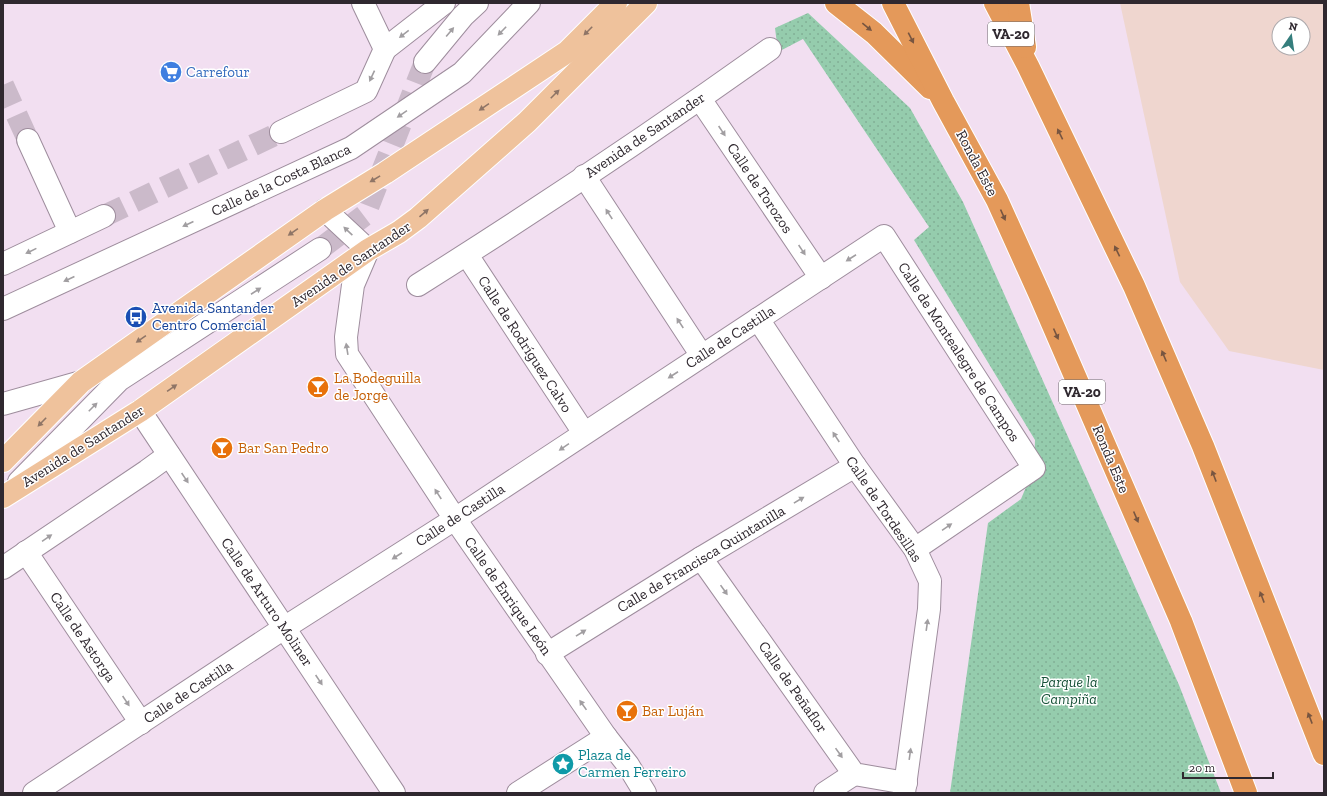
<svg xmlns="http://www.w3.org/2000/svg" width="1327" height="796" viewBox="0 0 1327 796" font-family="'Zilla Slab',serif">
<defs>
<pattern id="park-dots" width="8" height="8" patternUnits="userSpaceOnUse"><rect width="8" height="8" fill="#95ccad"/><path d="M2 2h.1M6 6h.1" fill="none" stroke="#81af95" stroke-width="1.8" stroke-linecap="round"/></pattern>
</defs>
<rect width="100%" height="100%" fill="#f2dff1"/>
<!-- education -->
<path fill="#efd6cf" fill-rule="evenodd" d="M1120,3h204v367l-95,-19 -49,-69zM1279,24h24v24h-24z"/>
<!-- park -->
<path fill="url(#park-dots)" d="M808,13l102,95 53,94 216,483 42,108h-271l38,-270 33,-24 13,-31 1,-28 -121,-200 15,-13 -126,-188 -25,13 -3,-24z"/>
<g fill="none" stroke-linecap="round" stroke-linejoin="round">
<!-- minor-tunnel -->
<g stroke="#cbbaca" stroke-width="22" stroke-dasharray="22 11" stroke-linecap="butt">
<path d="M3,85l25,55"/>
<path d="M104,216l177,-84"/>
<path d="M320,249l45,-34 60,-153"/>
</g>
<!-- minor casing -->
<g stroke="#9e8d9d" stroke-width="24">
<g id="minor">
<path d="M385,49l59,-46"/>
<path d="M425,62l38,-46 14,-13"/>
<path d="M700,99l121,179"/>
<path d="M281,132l85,-41 19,-42 -22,-46"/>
<path d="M28,140l42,92"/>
<path d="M584,176l118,180"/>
<path d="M325,210l43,40 -15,35 -7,52 1,17 108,165 151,218 22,28 17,28"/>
<path d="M467,255l117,178"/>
<path d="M3,264l101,-48"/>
<path d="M418,285c119,-75 237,-154 352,-236"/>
<path d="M3,309l348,-161 111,-75 67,-70"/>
<path d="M758,319l97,147 60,83 15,32 -1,28 -25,184"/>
<path d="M3,404l78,-22"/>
<path d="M140,411l254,382"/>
<path d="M19,482l100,-102 201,-131"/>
<path d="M26,552l115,171"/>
<path d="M701,558l153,216 52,9"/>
<path d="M3,568l144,-97 22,-16"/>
<path d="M547,654l154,-96 154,-92"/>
<path d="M34,793l250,-165 171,-109 429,-283 150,232 -119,81"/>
<path d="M518,793l88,-56"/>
<path d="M825,793l29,-19"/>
</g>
</g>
<!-- major casing -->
<g stroke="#fff" stroke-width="24">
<g id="major">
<path d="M3,461l78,-79 244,-172 60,-37 182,-121 49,-49"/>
<path d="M3,497l137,-86 228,-161 31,-18 19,-14 109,-96 119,-119"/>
</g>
</g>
<!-- highway casing -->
<g stroke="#fff" stroke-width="24">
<g id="highway">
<path d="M836,3l38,30 56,55"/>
<path d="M893,3l50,98 54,99 42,93 142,328 65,172"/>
<path d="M995,3l33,63 106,220 69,160 121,308"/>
<path d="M1018,3l7,44"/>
</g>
</g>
<!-- minor -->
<use href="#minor" stroke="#fff" stroke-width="22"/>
<!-- major -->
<use href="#major" stroke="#efc29c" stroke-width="22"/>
<!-- highway -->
<use href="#highway" stroke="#e4995a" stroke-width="22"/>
</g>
<!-- one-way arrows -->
<defs><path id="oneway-solid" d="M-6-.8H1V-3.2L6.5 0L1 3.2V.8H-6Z"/></defs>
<g fill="#775540">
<use href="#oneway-solid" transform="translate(867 27) rotate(39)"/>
<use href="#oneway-solid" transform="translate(911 38) rotate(63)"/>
<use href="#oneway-solid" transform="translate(1060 134) rotate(-116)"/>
<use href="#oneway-solid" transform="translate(1003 215) rotate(66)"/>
<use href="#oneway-solid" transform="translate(1117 251) rotate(-116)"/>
<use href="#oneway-solid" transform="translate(1056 334) rotate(66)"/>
<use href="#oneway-solid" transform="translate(1164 356) rotate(-113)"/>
<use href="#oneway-solid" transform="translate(1214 476) rotate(-111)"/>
<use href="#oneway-solid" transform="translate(1136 517) rotate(67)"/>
<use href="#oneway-solid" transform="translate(1262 597) rotate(-111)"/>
<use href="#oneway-solid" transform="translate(1310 718) rotate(-111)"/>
</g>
<g fill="#a19ea1">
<use href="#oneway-solid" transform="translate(502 31) rotate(134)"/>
<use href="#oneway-solid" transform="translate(450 32) rotate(-50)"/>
<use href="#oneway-solid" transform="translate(404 34) rotate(142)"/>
<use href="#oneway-solid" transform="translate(372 76) rotate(115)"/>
<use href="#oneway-solid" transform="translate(402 114) rotate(146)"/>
<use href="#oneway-solid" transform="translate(722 131) rotate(56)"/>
<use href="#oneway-solid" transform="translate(609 214) rotate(-123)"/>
<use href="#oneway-solid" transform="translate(188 224) rotate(155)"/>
<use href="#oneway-solid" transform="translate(348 231) rotate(-137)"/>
<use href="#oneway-solid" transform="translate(802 250) rotate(56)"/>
<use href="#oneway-solid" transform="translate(31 251) rotate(154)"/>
<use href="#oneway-solid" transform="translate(851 258) rotate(147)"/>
<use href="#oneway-solid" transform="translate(69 279) rotate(155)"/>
<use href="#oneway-solid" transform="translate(256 291) rotate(-33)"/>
<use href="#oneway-solid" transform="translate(680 323) rotate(-123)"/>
<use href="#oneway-solid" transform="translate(347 349) rotate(-99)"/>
<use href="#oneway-solid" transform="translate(673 375) rotate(147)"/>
<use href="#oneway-solid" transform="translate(93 407) rotate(-45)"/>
<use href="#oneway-solid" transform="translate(836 437) rotate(-123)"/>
<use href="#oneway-solid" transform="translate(564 447) rotate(146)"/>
<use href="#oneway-solid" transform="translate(185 478) rotate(56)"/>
<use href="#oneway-solid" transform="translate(438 494) rotate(-123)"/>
<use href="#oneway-solid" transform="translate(799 500) rotate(-31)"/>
<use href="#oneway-solid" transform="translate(947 527) rotate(-34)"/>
<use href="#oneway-solid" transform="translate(47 538) rotate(-34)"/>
<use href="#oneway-solid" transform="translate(397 556) rotate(147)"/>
<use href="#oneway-solid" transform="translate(724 590) rotate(55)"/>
<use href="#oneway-solid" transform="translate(927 625) rotate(-82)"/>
<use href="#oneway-solid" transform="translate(581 633) rotate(-32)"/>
<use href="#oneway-solid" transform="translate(319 680) rotate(56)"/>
<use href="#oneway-solid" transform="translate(126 701) rotate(56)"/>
<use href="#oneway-solid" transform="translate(583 705) rotate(-125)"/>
<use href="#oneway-solid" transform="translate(839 753) rotate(55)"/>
<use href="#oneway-solid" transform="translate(910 754) rotate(-82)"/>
</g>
<g fill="#8f7566">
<use href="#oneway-solid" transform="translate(588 31) rotate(135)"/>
<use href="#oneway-solid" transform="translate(555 94) rotate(-45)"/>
<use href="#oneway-solid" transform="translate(484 107) rotate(146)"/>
<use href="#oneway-solid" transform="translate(375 179) rotate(149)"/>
<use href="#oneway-solid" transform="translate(424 213) rotate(-41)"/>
<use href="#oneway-solid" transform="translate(293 232) rotate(145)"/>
<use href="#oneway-solid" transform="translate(141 339) rotate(145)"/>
<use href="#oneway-solid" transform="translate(172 388) rotate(-35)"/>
<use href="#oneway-solid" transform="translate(42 422) rotate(134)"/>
</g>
<!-- icons -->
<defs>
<g id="supermarket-disc" transform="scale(1.15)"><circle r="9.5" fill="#3f7fe0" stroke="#fff"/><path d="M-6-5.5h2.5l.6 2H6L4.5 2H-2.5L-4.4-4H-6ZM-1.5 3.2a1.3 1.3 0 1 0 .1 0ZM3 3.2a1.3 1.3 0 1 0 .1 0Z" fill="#fff"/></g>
<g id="bus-disc" transform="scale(1.15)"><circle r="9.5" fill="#1a4fb4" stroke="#fff"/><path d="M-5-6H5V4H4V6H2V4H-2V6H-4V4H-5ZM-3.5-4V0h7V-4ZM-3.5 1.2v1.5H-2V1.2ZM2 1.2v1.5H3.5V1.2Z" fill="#fff"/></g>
<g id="bar-disc" transform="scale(1.15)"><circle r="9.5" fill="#e8710a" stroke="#fff"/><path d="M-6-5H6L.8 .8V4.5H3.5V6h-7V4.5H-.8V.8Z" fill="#fff"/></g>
<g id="sight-disc" transform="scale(1.15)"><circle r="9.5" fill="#0f9aa8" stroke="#fff"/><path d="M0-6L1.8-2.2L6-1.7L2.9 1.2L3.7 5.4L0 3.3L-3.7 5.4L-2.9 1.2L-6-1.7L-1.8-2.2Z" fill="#fff"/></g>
</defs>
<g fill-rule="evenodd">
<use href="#supermarket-disc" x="171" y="72"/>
<use href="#bus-disc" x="136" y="317"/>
<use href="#bar-disc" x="318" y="387"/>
<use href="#bar-disc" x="222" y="448"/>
<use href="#bar-disc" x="627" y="711"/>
<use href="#sight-disc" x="563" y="764"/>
</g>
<g text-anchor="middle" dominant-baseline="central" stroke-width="3" stroke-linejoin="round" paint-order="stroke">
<!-- shield labels -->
<g fill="#fff" stroke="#6d686d" stroke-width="1">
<rect x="988" y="22" width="46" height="24" rx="3"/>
<rect x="1059" y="380" width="46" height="24" rx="3"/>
</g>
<g font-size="14" font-weight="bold" fill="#2f282f">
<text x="1011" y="34">VA-20</text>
<text x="1082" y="392">VA-20</text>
</g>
<!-- shop labels -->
<g font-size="15" fill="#366cbe" stroke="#fff" text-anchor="start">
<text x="186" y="72">Carrefour</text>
</g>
<!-- street labels -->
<g font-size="15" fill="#2f282f" stroke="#fff">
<text transform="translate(645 135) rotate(-34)">Avenida de Santander</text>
<text transform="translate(977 163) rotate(62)">Ronda Este</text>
<text transform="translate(281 180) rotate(-25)">Calle de la Costa Blanca</text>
<text transform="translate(760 188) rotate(56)">Calle de Torozos</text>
<text transform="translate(351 264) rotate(-34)">Avenida de Santander</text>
<text transform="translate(730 337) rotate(-33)">Calle de Castilla</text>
<text transform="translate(525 344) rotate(57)">Calle de Rodríguez Calvo</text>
<text transform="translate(959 352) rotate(57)">Calle de Montealegre de Campos</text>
<text transform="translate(83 446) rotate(-32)">Avenida de Santander</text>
<text transform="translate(1111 459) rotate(67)">Ronda Este</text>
<text transform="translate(884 509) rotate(56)">Calle de Tordesillas</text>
<text transform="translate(460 515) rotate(-33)">Calle de Castilla</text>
<text transform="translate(701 559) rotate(-31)">Calle de Francisca Quintanilla</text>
<text transform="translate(508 596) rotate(55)">Calle de Enrique León</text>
<text transform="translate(267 602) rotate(56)">Calle de Arturo Moliner</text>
<text transform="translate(83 637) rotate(56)">Calle de Astorga</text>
<text transform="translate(793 687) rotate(55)">Calle de Peñaflor</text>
<text transform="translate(188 692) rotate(-33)">Calle de Castilla</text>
</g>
<!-- transit labels -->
<g font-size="15" fill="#164399" stroke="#fff" text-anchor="start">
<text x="152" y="308">Avenida Santander<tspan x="152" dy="17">Centro Comercial</tspan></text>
</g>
<!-- food labels -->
<g font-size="15" fill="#c56008" stroke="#fff" text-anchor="start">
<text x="334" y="378">La Bodeguilla<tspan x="334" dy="17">de Jorge</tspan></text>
<text x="238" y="448">Bar San Pedro</text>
<text x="642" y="711">Bar Luján</text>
</g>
<!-- park labels -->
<g font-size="15" font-style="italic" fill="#165137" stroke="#fff">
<text x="1069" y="682">Parque la<tspan x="1069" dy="17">Campiña</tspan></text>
</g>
<!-- culture labels -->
<g font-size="15" fill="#0d838f" stroke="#fff" text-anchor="start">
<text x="578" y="755">Plaza de<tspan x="578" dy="17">Carmen Ferreiro</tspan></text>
</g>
</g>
<!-- border -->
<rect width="1327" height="796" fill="none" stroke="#2f282f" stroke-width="8"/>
<!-- north arrow -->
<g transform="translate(1291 36) rotate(13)"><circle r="19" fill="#ffffff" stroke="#aca9ac"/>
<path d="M0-3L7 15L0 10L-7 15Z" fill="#357e7d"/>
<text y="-6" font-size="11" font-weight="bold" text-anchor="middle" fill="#2f282f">N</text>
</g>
<!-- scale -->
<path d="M1183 772v6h90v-6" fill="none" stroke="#2f282f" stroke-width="2"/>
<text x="1189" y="772" font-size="12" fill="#2f282f" stroke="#ffffff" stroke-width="3" paint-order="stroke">20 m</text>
</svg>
